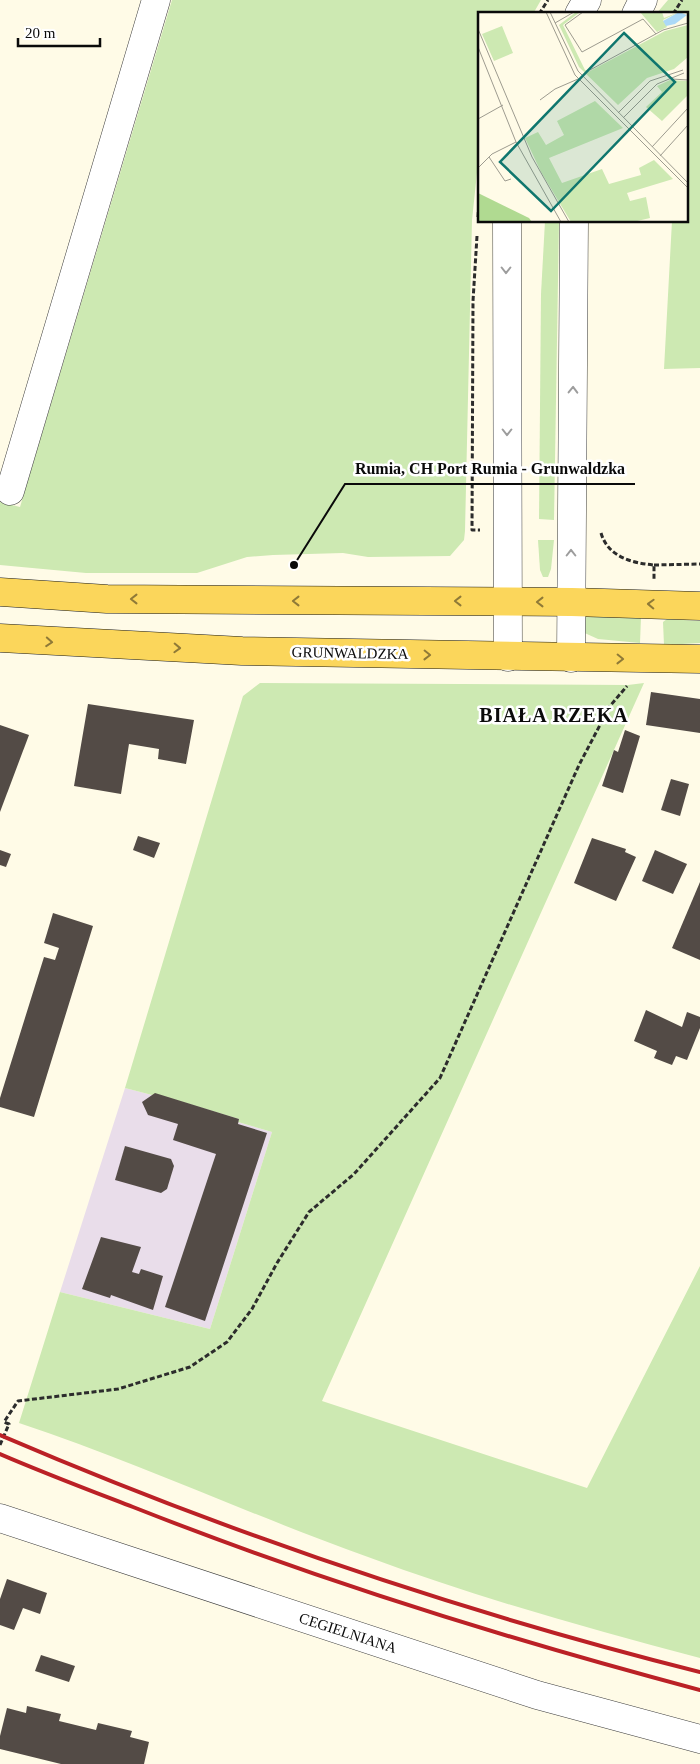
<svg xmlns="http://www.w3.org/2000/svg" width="700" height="1764" viewBox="0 0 700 1764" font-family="Georgia,serif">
<rect width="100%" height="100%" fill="#fffbe7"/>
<!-- industrial -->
<path fill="#e9ddea" d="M125,1088l27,7 3,-2 84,26 -1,3 34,10 -62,197 -150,-37z"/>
<!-- green -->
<g fill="#cde9b2">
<path d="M172,0h369l-8,14h-54v140l-7,66 -7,311 -1,9 -14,16 -82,1 -25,-4 -70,2 -26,2 -50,16h-111l-86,-8v-63l20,5z"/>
<path d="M668,0h32v368l-36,1 8,-148h14v-207h-30z"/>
<path d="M545,221h14l-5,299 -15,-1 2,-225z"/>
<path d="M538,540h16l-3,29 -3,8h-5l-3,-7z"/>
<path d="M579,615l62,2 -1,26 -42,-4 -20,-9z"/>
<path d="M667,619l33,2v22l-36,2 -1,-23z"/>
<path d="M260,683l368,2 16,-2 -322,718 265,87 113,-222v392c-111,-29 -224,-61 -332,-101 -118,-42 -231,-95 -349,-134l41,-131 150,37 62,-197 -34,-10 1,-3 -83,-25 -4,1 -27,-7 118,-392z"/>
</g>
<!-- building -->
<g fill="#534b46">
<path d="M651,692l49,7v34l-54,-8z"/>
<path d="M88,704l106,16 -8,44 -28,-5 1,-10 -30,-5 -8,50 -47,-8z"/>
<path d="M0,725l29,10 -29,77z"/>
<path d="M625,730l15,6 -17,57 -21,-7 12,-36 4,2z"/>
<path d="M671,779l18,5 -9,32 -19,-6z"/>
<path d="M138,836l22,7 -6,15 -21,-8z"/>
<path d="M592,838l34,11 -1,3 11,5 -20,44 -42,-18z"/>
<path d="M0,850l11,4 -5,13 -6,-2z"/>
<path d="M655,850l32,14 -14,30 -31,-13z"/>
<path d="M700,882v78l-28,-12z"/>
<path d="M53,913l40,13 -59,191 -34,-10v-9l44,-141 11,3 4,-12 -15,-5z"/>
<path d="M646,1010l36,17 5,-15 13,5v11l-13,32 -11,-4 -4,9 -18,-7 3,-7 -23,-10z"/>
<path d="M155,1093l84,26 -1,5 29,9 -62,188 -40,-14 51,-153 -43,-14 5,-16 -30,-9 -6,-13z"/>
<path d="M125,1146l46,13 3,7 -7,23 -6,4 -46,-13z"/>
<path d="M101,1237l40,10 -9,25 7,2 2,-5 22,7 -10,34 -42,-15 -1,3 -28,-9z"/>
<path d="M7,1579l40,14 -7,21 -17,-6 -9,22 -14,-5v-26z"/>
<path d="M41,1655l34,11 -6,16 -34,-11z"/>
<path d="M27,1706l34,8 -2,7 37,9 2,-7 34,8 -2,6 19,5 -5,22h-83l-61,-15v-13l7,-28 19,5z"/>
</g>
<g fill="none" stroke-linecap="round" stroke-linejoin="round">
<!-- minor casing -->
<g stroke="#3d3d3d" stroke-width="29">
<g id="minor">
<path d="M579,14l8,-14"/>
<path d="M636,14l7,-14"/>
<path d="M507,221l1,436"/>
<path d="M10,491l146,-491"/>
<path d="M571,658l3,-437"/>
<path d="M0,1518l537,177 163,44"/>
</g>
</g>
<!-- major casing -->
<g stroke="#1b1b1b" stroke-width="29">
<g id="major">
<path d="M0,592l107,7 465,3 128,4"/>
<path d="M0,638l242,13 458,8"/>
</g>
</g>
<!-- path -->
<g stroke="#2c2c2c" stroke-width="3" stroke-dasharray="5 2.5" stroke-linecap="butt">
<path d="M539,14l9,-14"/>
<path d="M673,14l9,-14"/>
<path d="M478,217l1,-16"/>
<path d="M477,236l-4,65 -1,229h8"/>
<path d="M601,533c7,24 31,30 53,32v14"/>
<path d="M654,565l46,-1"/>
<path d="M0,1445l9,-21 -5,-2 14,-21 100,-12 72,-22 37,-25 25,-33 25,-46 32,-51 45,-38 86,-96 139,-313 31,-59 17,-20"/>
</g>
<!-- minor -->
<use href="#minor" stroke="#fff" stroke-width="28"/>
<!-- major -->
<use href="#major" stroke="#fbd65b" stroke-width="28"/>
<!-- rail -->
<g stroke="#bb2126" stroke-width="4">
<path d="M0,1435c226,97 461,177 700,237"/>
<path d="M0,1454c44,19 89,36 133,53 185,73 374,132 567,183"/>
</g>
</g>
<!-- one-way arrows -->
<defs><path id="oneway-chevron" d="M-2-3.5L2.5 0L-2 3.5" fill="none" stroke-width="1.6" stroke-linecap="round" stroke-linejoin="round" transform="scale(1.25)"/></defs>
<g stroke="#9d9d9d">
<use href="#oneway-chevron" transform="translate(506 270) rotate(90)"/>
<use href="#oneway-chevron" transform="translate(573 390) rotate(-89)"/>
<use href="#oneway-chevron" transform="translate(507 432) rotate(90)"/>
<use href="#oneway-chevron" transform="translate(571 553) rotate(-90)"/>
</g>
<g stroke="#8f7a37">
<use href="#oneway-chevron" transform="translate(134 599) rotate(-180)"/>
<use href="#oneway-chevron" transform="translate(296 601) rotate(-180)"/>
<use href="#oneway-chevron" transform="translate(458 601) rotate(-180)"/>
<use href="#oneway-chevron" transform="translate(540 602) rotate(180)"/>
<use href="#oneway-chevron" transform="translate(651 604) rotate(-178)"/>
<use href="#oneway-chevron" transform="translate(49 642) rotate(4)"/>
<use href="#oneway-chevron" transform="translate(177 648) rotate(2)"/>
<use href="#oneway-chevron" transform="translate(427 655) rotate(1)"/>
<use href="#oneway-chevron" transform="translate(620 659) rotate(1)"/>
</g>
<g text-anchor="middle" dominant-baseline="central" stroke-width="5" stroke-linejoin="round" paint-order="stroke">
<!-- street labels -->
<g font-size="15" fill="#0a0a0a" stroke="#fff">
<text transform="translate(350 653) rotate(1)">GRUNWALDZKA</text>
<text transform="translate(348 1633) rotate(18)">CEGIELNIANA</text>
</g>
<!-- district labels -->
<g font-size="20" font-weight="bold" letter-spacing="1" fill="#0a0a0a" stroke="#fff">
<text x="554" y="715">BIAŁA RZEKA</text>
</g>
</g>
<!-- overview -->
<g transform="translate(478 12)">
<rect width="210" height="210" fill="#fffbe7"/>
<path d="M98,0h4l-17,13 22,45 5,1 75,-40 23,-6v32l-14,12 -27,9 -29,27 -39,-38 -20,-42zM162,0h22l2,6 15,-6 -16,8 4,7 -10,5zM24,14l11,27 -19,8 -12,-27zM192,68l18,1v14l-26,26 -16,-14 16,-15 -5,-6zM117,89l28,27 -74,30 13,25 40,-14 7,15 32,-9 -2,-7 15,-8 19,19 -46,14 3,8 16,-4 4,21 -17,4h-62l-30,-50 -16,-34 13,-6 8,13 18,-10 -7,-14z" fill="#cde9b2"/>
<path d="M0,181l51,25 3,4h-54z" fill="#b0da91"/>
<path d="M201,0l8,3 -12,9 -9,2 -3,-5z" fill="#abd9f7"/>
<path fill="none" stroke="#9d9b8f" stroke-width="1" d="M68,0l29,63 113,113M72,0l28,59 110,112M105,0l-18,13 17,27 61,-33 13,15M77,11l19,-11M0,17l54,128 37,65M0,35l38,95 45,80M112,58l73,-40 25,-7M194,67l16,1M62,88l15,-11 23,-10M140,101l32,-32 33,-11M145,106l34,-34 27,-11M0,107l25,-14M174,135l36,-39M182,144l28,-31M11,145l16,24 6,-2M0,156l14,-14 24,-12"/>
<path fill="#0f766e" fill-opacity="0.15" stroke="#0f766e" stroke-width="2.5" d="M146,21l51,49 -124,129 -51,-49z"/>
<rect width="210" height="210" fill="none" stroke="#0a0a0a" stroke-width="2.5"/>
</g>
<!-- callouts -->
<path fill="none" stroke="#0a0a0a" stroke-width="2" d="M294 565L345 484H635"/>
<circle fill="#0a0a0a" stroke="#fff" stroke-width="2" cx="294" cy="565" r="5"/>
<g font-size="16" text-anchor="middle" font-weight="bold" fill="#0a0a0a" stroke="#fff" stroke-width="5" stroke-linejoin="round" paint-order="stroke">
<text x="490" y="474">Rumia, CH Port Rumia - Grunwaldzka</text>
</g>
<!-- scale -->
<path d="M18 38v8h82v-8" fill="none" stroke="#0a0a0a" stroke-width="2.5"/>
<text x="25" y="38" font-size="15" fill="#0a0a0a" stroke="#ffffff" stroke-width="4" paint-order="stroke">20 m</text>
</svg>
